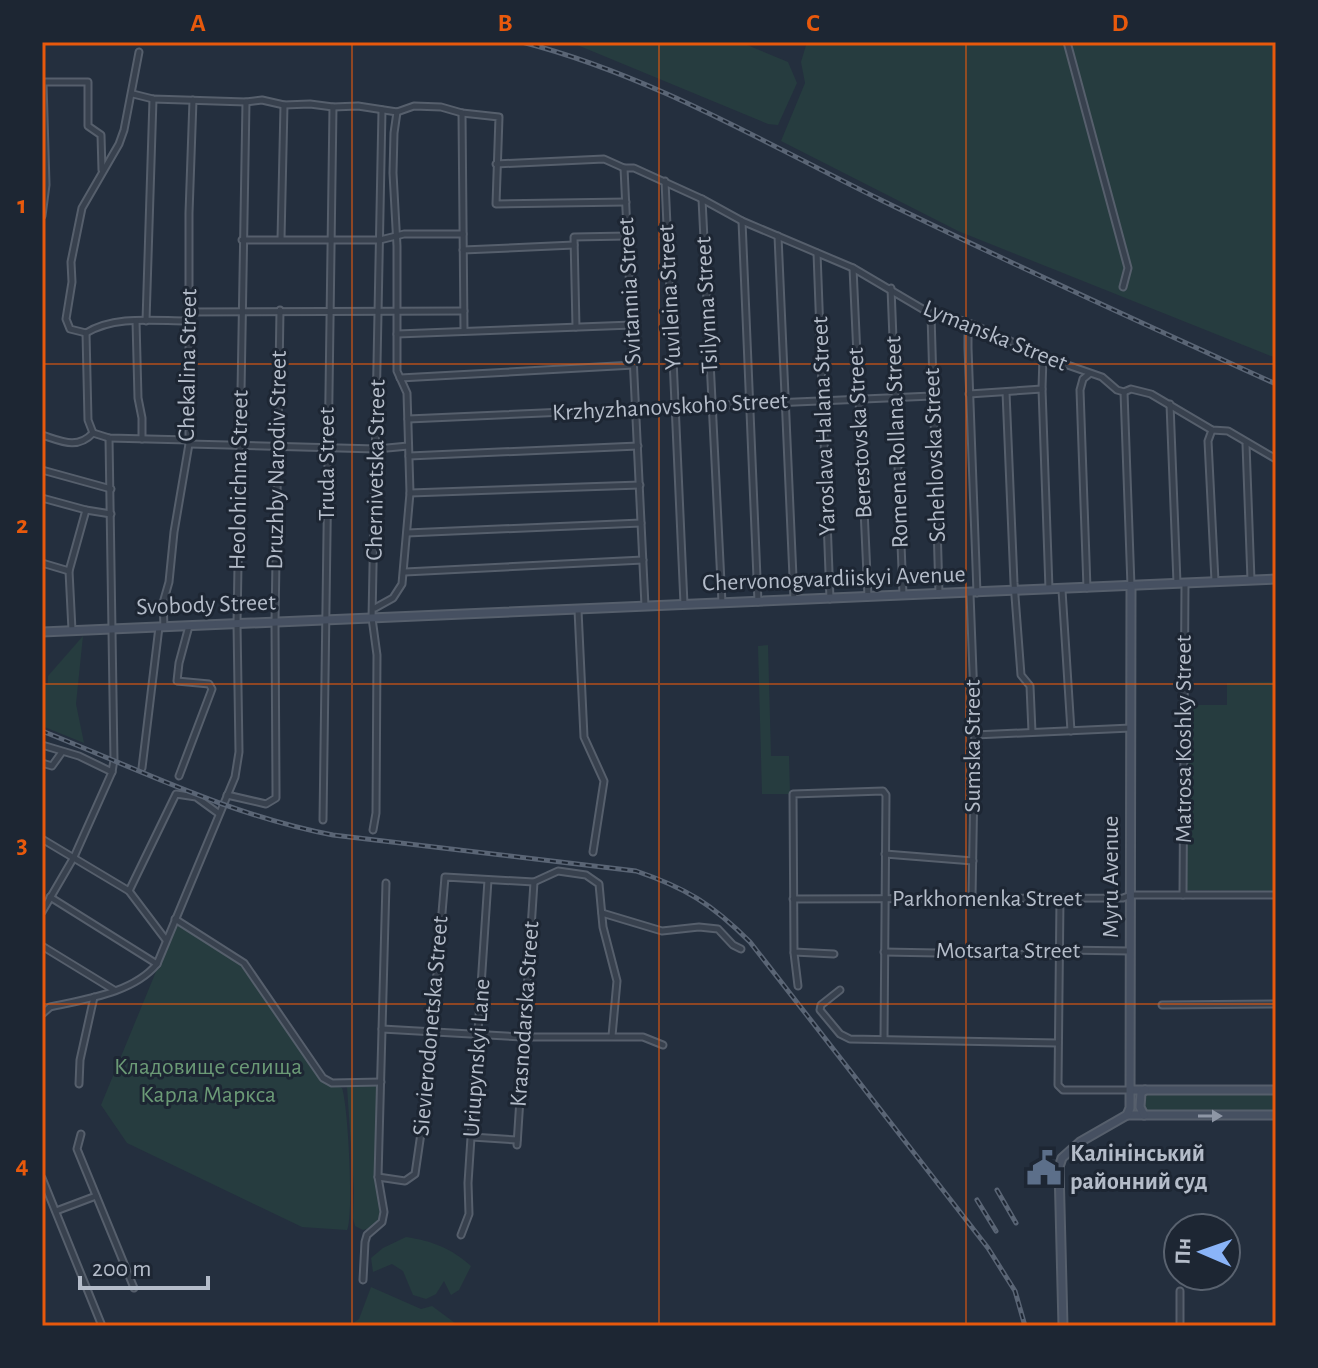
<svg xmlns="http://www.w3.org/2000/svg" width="1318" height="1368" viewBox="0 0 1318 1368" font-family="'Alegreya Sans',sans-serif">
<rect width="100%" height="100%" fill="#242f3e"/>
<!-- green -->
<g fill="#263c3f">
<path d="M570,42h170l48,20 9,21 -19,42 -10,-1z"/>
<path d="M807,42h469v316l-318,-127 -177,-90 24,-58 -4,-21z"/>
<path d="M83,636l-7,68 8,39 -42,-17v-41l6,-1v-8z"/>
<path d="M768,645l3,111h18l1,38h-28l-4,-148z"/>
<path d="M1274,682l2,209 -91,-1 2,-185h40v-22z"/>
<path d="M176,923l61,37 84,120 21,8c6,16 12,128 5,142l-45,-3 -175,-84 -26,-38z"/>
<path d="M375,1085l3,2 -2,90 5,34 -6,16 -12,3 -8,-4 -2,-8 1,-27 -7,-104z"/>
<path d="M1147,1094h129v17h-130l-3,-4v-10z"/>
<path d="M406,1237c26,4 45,11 65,29l-12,24 -8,5 -7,-14 -8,13 -10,5 -13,-4 -10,-24 -11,-7 -19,8 -2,-14 12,-10z"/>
<path d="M371,1287l50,22 11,-3 27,20h-110l10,-7z"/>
</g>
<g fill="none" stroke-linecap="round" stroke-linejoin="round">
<!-- minor casing -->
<g stroke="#565f6c" stroke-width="9">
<g id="minor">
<path d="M1067,42l61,226 -5,19"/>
<path d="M139,52l-15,78 -5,14 -37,64 -11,54 1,20 -6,37 4,10 16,4c29,-18 69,-12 102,-12"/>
<path d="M42,82h46v44l13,9 1,35"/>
<path d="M133,94l20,5 93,3 16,-2 22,5 26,-1 23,3 25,-1 39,6 17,-6 27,1 21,6 37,4 -3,87 130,-2"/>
<path d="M462,113l2,218"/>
<path d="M496,164l108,-5 20,9h10l68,31 40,22 111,47 78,46 23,4 20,7 79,35 49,17 15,13 7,2 7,-3 20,5 61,36 16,1 48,28"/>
<path d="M624,168l21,438"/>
<path d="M665,181l19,423"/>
<path d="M702,199l20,404"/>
<path d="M42,216l4,-31 -3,-103"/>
<path d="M742,221l16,381"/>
<path d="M778,236l16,364"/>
<path d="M281,239l3,-134"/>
<path d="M242,240h138l24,-6h59"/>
<path d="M463,250l111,-5"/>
<path d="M817,253l13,346"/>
<path d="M853,268l15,329"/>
<path d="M891,288l12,307"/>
<path d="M190,312l274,-1"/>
<path d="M931,314l8,280"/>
<path d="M136,321l2,77 4,20v21"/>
<path d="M146,321l7,-222"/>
<path d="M974,325l-6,11v12l9,245"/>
<path d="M576,327l-2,-90 53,-1"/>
<path d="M86,333l2,87 5,13"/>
<path d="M397,334l235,-9"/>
<path d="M1043,356l-1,33 7,200"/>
<path d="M400,378l234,-13"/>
<path d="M1006,392l8,191 7,92 9,11 2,46"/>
<path d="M1124,392l7,194"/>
<path d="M969,394l73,-5"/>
<path d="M1170,404l7,179"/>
<path d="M408,419l524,-23"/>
<path d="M1212,430l-4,11 7,140"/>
<path d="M42,435c19,6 35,15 51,-2l16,5 79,2"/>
<path d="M189,444l188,5 31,-3"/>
<path d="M1246,444l5,136"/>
<path d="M409,456l229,-10"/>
<path d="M42,470l69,19"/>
<path d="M410,493l230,-8"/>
<path d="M42,498l44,12 25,4"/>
<path d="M407,533l234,-10"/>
<path d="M42,563l27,8"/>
<path d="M405,572l238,-12"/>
<path d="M1087,588l-7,-198 3,-11 6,-5"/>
<path d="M1062,590l9,141"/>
<path d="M970,594l5,130 -3,174"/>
<path d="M375,608l18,-10 9,-14 8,-91 -3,-100 -10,-22v-125l-4,-73 1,-40 3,-21"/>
<path d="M578,610l6,127 20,44 -11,71"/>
<path d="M164,627l-1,-24 6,-21 5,-50 15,-88v-231l4,-113"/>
<path d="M72,630l-3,-59 17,-61"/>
<path d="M975,735l156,-7"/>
<path d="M42,745l37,11 33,16"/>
<path d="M42,763l10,3 10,-14"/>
<path d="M142,768l17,-141"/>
<path d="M179,776l33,-87 -3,-5 -32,-3 2,-18 10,-37"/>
<path d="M227,795l39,9 10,-6v-7l-1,-169 5,-312"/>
<path d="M323,820l10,-713"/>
<path d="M373,830l3,-17 1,-158 -5,-37 10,-508"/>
<path d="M42,839l87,52 37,49"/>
<path d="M885,854l88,7"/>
<path d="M129,891l47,-97 20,3 22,16"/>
<path d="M1183,895l2,-311"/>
<path d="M50,897l107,67"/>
<path d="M793,899l330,-1 8,-3h145"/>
<path d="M1060,899l-2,186 5,5h68"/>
<path d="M42,912l32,-55 38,-85 2,-12 -5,-322"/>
<path d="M602,913l60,18 37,-4 19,2 15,16 8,4"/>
<path d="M175,919l69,44 79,115 9,5 49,-1"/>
<path d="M42,946l72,44"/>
<path d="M884,952l168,3 11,-5 67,1"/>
<path d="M794,953l4,33"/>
<path d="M834,954l-40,-2 -1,-158 90,-3 3,4 -2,244"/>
<path d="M840,990l-19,15 -1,5 20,24 10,5 208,4"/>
<path d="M1162,1005l114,-1"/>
<path d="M42,1014l8,-7c36,-8 83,-14 107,-43l78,-187 4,-25 -2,-128 9,-522"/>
<path d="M382,1029l141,8h120l20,8"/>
<path d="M79,1084l1,-24 14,-63"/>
<path d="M81,1134l-4,15 57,139"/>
<path d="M472,1137l45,3"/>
<path d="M517,1145l17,-263"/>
<path d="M378,1177l27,4 10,-7 12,-82 18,-215 89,5 24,-11 28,4 13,9 4,43 14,54 -5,55"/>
<path d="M42,1178l60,148"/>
<path d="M56,1211l40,-15"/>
<path d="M461,1235l8,-21 -1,-31 20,-303"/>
<path d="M363,1280l2,-38 2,-7 15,-13 2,-10 -6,-35 8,-294"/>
<path d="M1180,1291v35"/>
</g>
</g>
<!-- secondary casing -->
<g stroke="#565f6c" stroke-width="11">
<g id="secondary">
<path d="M42,632l1234,-53"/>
<path d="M1131,1090h145"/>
<path d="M1127,1115h149"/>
<path d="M1144,1115l-4,-8 1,-14 4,-3"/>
<path d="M1063,1326l-4,-159 3,-9 18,-16 47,-27 3,-7 1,-521"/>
</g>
</g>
<!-- minor -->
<use href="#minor" stroke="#38414e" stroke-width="5"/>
<!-- secondary -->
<use href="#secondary" stroke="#465061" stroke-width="7"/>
<!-- rail casing -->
<g stroke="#5a6575" stroke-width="5">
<g id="rail">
<path d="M522,42c128,33 241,100 359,158 130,64 263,124 395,184"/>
<path d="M42,731c96,38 190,85 291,104l303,36c50,17 76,33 114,71l238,306 27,43 10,35"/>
<path d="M997,1190l19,33"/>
<path d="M977,1200l19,31"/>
</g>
</g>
<!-- rail -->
<use href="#rail" stroke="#1d2633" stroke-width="2" stroke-dasharray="6" stroke-linecap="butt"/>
</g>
<!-- one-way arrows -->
<defs><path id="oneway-solid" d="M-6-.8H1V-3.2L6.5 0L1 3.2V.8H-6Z" transform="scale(2)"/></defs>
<use fill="#8e96a5" href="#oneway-solid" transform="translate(1210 1116)"/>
<!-- grid -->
<path fill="none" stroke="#e8590c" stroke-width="2" stroke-opacity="0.55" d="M352,42v1284M659,42v1284M966,42v1284M42,364h1234M42,684h1234M42,1004h1234"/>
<!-- icons -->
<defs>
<g id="civic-bare" transform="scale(2.76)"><path d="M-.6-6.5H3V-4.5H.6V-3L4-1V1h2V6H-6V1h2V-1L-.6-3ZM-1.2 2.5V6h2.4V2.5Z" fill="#5c6f8a" stroke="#1d2633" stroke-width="2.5" paint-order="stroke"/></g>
</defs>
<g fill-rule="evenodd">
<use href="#civic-bare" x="1044" y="1168"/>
</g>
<g text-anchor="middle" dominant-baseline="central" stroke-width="6" stroke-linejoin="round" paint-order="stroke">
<!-- street labels -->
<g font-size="24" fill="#b4bcc9" stroke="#1d2633">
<text transform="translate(630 291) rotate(-93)">Svitannia Street</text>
<text transform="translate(670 297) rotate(-93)">Yuvileina Street</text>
<text transform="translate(707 305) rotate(-93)">Tsilynna Street</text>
<text transform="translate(995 336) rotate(22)">Lymanska Street</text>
<text transform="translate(188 365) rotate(-89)">Chekalina Street</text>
<text transform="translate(670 407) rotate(-3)">Krzhyzhanovskoho Street</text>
<text transform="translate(824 426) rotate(-92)">Yaroslava Halana Street</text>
<text transform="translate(860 433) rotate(-93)">Berestovska Street</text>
<text transform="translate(897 442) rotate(-92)">Romena Rollana Street</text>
<text transform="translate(935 455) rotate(-92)">Schehlovska Street</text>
<text transform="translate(277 460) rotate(-89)">Druzhby Narodiv Street</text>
<text transform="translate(327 464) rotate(-90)">Truda Street</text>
<text transform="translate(376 470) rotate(-89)">Chernivetska Street</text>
<text transform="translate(239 480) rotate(-89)">Heolohichna Street</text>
<text transform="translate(834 579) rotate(-2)">Chervonogvardiiskyi Avenue</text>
<text transform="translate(206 605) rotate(-2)">Svobody Street</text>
<text transform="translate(1184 739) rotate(-90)">Matrosa Koshky Street</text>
<text transform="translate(973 746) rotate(-90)">Sumska Street</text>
<text transform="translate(1111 877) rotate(-90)">Myru Avenue</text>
<text x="987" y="899">Parkhomenka Street</text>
<text x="1008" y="951">Motsarta Street</text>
<text transform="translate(525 1014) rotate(-86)">Krasnodarska Street</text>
<text transform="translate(431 1026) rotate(-85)">Sievierodonetska Street</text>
<text transform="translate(477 1058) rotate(-86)">Uriupynskyi Lane</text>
</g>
<!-- park labels -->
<g font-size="24" fill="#6b9a76" stroke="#1d2633">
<text x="208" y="1067">Кладовище селища<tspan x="208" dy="28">Карла Маркса</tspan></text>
</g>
<!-- poi labels -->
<g font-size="24" font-weight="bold" fill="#b4bcc9" stroke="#1d2633" text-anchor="start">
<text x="1070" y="1154">Калінінський<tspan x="1070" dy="28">районний суд</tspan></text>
</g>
</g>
<!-- border -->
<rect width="1318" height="1368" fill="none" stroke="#1d2633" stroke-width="88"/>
<!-- north arrow -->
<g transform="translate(1202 1252) rotate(272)"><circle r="38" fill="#1d2633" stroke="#59626f" stroke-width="2"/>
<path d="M0-6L14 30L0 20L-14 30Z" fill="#8ab4f8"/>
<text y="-12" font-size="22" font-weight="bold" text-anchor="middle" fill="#b4bcc9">Пн</text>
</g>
<!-- scale -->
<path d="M80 1276v12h128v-12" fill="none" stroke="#b4bcc9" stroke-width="4"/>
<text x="92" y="1276" font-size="24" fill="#b4bcc9" stroke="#1d2633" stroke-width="6" paint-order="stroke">200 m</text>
<rect x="44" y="44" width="1230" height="1280" fill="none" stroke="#e8590c" stroke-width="3"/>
<g font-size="26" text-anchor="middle" font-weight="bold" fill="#e8590c">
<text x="198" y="31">A</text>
<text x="505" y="31">B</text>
<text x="813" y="31">C</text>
<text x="1120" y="31">D</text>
<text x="22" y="213">1</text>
<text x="22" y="533">2</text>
<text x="22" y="853">3</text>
<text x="22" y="1173">4</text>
</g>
</svg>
